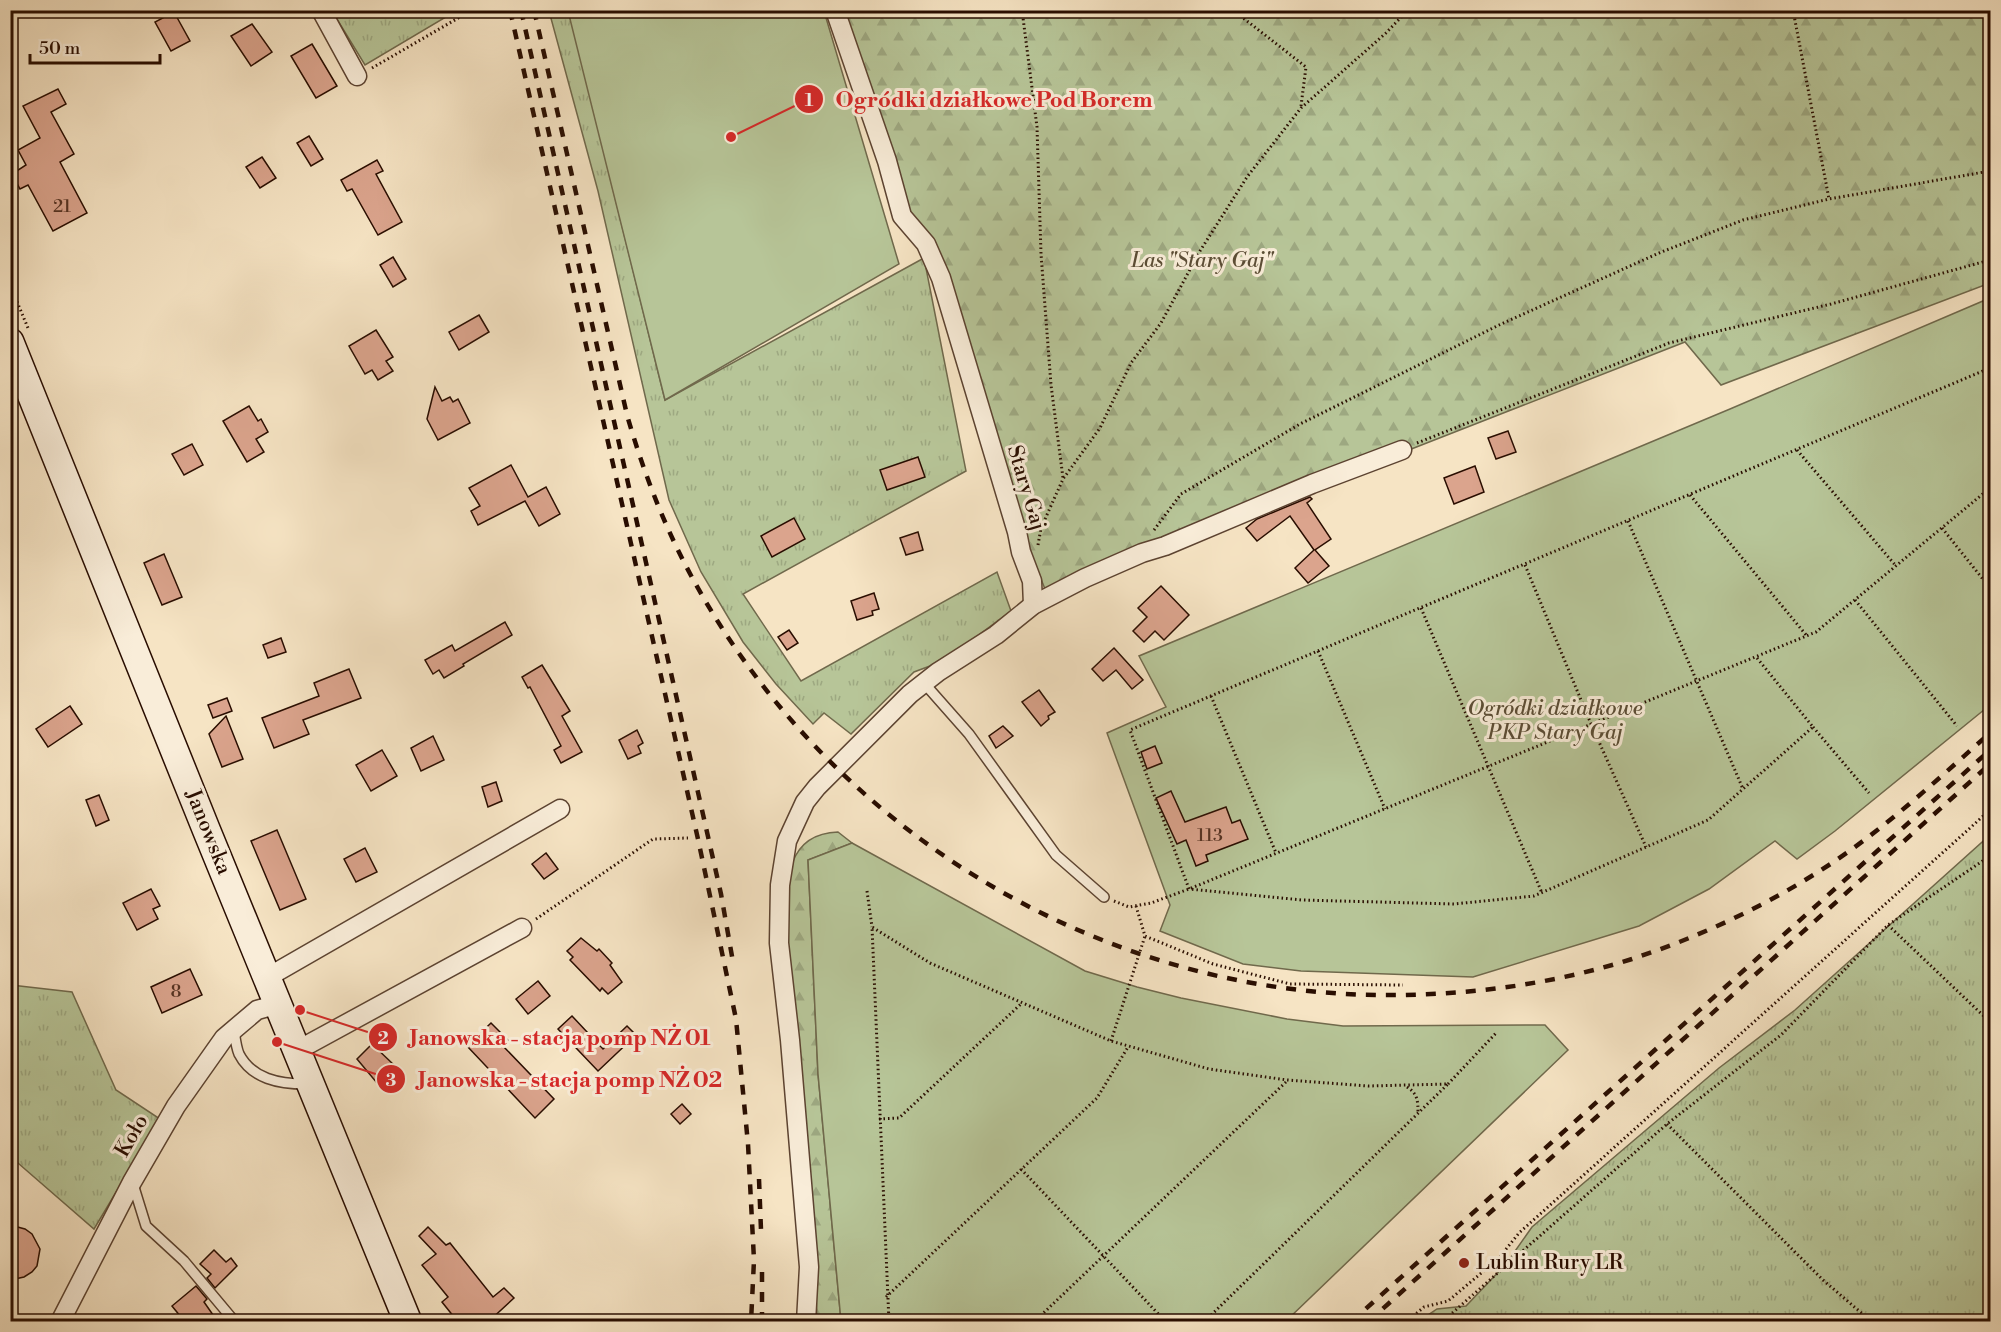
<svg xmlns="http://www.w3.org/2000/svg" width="2001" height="1332" viewBox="0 0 2001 1332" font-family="'Libre Bodoni',serif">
<defs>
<pattern id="grass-tufts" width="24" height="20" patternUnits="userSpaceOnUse" patternTransform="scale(1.5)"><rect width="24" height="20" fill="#b7c598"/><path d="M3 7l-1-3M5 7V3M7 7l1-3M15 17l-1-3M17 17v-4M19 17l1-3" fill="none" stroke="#9da881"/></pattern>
<pattern id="forest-firs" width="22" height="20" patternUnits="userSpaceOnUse" patternTransform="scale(1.5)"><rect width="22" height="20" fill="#b7c598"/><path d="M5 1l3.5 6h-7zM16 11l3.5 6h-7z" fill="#9da881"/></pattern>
</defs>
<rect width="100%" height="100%" fill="#f6e4c4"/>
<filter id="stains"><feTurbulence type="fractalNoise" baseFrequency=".00333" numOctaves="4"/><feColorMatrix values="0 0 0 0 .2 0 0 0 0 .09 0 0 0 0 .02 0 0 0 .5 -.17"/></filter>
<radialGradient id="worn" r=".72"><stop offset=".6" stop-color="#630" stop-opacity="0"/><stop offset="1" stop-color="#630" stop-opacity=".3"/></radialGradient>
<!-- grass -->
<g fill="url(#grass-tufts)" stroke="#70694c" stroke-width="1.5">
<path d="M332,11h124l-91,54z"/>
<path d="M549,11h20l96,389 259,-142 42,213 -223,123 58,87 196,-109 14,39 -46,34 -35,21 -16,6 -63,62 -27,-21 -11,11 -37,-40 -33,-42 -42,-70 -32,-72 -71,-309z"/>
<path d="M1990,835v486h-571l18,-12 29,-3 40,-42 26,-37 187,-159 76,-58z"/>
<path d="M11,985l61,7 44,98 44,29 -66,110 -83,-72z"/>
</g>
<!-- forest -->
<g fill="url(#forest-firs)" stroke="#70694c" stroke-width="1.5">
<path d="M840,11h1150v272l-269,102 -36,-43 -335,131 -267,99 -38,17 -22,-55z"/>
<path d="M838,832l14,11 -44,17 10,214 23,247h-24l-2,-51 -29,-332c1,-43 -7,-104 52,-106z"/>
</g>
<!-- garden -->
<g fill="#b7c598" stroke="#70694c" stroke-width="1.5">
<path d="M568,11h256l75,253 -234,136z"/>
<path d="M1990,298v407l-155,126 -38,28 -22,-18 -66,48 -70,37 -166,51 -172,-6 -58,-7 -83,-33 10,-26 -63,-172 59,-26 -27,-51 591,-247z"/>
<path d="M852,843l233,128 52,16 44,11 106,21 56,7 202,-1 23,25 -282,271h-445l-23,-247 -10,-214z"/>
</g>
<!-- building -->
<g fill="#dba48d" stroke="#290d00" stroke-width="1.5">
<path d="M174,12l16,29 -19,10 -16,-29z"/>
<path d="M252,24l20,28 -21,14 -20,-30z"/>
<path d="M312,44l25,42 -21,12 -25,-42z"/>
<path d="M58,89l8,15 -15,8 23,42 -14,8 27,51 -34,18 -25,-46 -8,4 -8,-15 14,-9 -8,-15 22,-12 -17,-32z"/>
<path d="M309,136l14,23 -12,7 -14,-23z"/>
<path d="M262,157l14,21 -16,10 -14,-21z"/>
<path d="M377,160l6,11 -7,3 26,48 -24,13 -26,-46 -5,2 -6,-11z"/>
<path d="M393,257l13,22 -13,8 -13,-22z"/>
<path d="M479,315l10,17 -30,18 -10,-18z"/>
<path d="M376,330l17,27 -7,4 7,10 -15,9 -6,-10 -7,4 -16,-28z"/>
<path d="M435,387l7,14 8,-4 3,5 5,-3 12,24 -32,17 -11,-21z"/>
<path d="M249,406l9,15 3,-2 7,13 -12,7 8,13 -17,10 -24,-41z"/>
<path d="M1508,431l8,21 -20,7 -8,-21z"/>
<path d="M192,444l11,21 -19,10 -12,-21z"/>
<path d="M918,457l7,20 -38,13 -7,-20z"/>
<path d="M511,465l17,32 18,-10 14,27 -21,12 -14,-25 -47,24 -7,-14 9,-5 -11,-18z"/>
<path d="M1475,466l9,26 -30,12 -10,-26z"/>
<path d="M1310,497l2,2 -5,4 24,36 -16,11 14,16 -21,17 -13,-15 19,-18 -24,-34 -33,25 -11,-13 11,-9z"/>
<path d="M794,518l11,21 -33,18 -11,-21z"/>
<path d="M918,532l5,18 -17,5 -6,-17z"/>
<path d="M164,554l18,43 -20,8 -18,-42z"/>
<path d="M1161,586l28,29 -25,25 -9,-9 -11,11 -11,-11 14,-14 -9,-9z"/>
<path d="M874,593l5,16 -7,2 1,4 -16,5 -6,-19z"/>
<path d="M505,622l7,13 -49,29 1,2 -20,12 -5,-8 -6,4 -8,-14 27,-15 3,6z"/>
<path d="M789,630l9,13 -11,7 -9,-13z"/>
<path d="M281,638l5,14 -18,6 -5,-13z"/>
<path d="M1114,648l29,32 -11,9 -16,-19 -13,11 -11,-12z"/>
<path d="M542,665l28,46 -8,5 20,36 -21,11 -7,-13 7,-4 -31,-59 -2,1 -6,-11z"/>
<path d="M349,669l12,29 -58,22 6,14 -35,14 -12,-30 57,-22 -5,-13z"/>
<path d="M1039,690l16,22 -7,4 1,3 -8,7 -19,-24z"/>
<path d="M227,698l5,13 -19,7 -5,-13z"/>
<path d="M70,706l12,18 -34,23 -12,-18z"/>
<path d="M226,716l17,43 -21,8 -13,-33z"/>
<path d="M1003,726l10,10 -17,12 -7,-12z"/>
<path d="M637,730l6,13 -5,3 3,7 -13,6 -9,-19z"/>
<path d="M433,736l11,24 -23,11 -10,-23z"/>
<path d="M1155,746l7,17 -15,6 -6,-17z"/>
<path d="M382,750l15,26 -26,15 -15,-26z"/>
<path d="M496,782l6,19 -14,6 -6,-20z"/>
<path d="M1171,791l14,31 41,-15 6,16 8,-3 8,19 -42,16 2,6 -12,5 -10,-26 -9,4 -21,-46z"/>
<path d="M99,795l10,25 -13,6 -10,-26z"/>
<path d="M277,830l29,69 -26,11 -29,-69z"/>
<path d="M365,848l12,24 -21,10 -12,-23z"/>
<path d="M546,853l12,16 -14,10 -12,-15z"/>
<path d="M151,889l9,17 -7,3 5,10 -21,11 -14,-27z"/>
<path d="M581,938l16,13 2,-2 13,14 -2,2 12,17 -14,12 -6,-6 -2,3 -30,-31 3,-3 -6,-6z"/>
<path d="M190,969l12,26 -40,18 -11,-26z"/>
<path d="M538,981l12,15 -22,18 -12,-15z"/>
<path d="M572,1016l31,33 24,-23 9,9 -38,36 -40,-42z"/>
<path d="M491,1023l19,19 -6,5 50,52 -19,19 -68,-72z"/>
<path d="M372,1044l23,22 -18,17 -20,-24z"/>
<path d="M682,1104l9,10 -11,10 -9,-10z"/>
<path d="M10,1225l15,4 7,5 8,15 -3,17 -5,6 -8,5 -14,3z"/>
<path d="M428,1227l18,18 4,-2 43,54 11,-9 10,10 -26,24h-30l-16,-20 6,-5 -26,-32 14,-11 -17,-18z"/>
<path d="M214,1250l12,12 5,-4 6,8 -22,22 -8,-10 4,-4 -11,-10z"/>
<path d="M196,1286l11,13 -3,3 14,20h-33l-13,-16z"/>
</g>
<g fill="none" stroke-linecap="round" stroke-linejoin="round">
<!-- lane casing -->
<g stroke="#5c4331" stroke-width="12">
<g id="lane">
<path d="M924,683l45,51 87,121 48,42"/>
<path d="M234,1030c1,7 2,17 5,24 13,25 40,30 67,30"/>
<path d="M133,1184l13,42 38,35 51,61"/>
</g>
</g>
<!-- street casing -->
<g stroke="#5c4331" stroke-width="21">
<g id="street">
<path d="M321,10l36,66"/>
<path d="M835,10l52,151 15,55 24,28 15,34 76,254 4,20 11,29 1,24"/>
<path d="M268,977l292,-168"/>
<path d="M298,1050l224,-122"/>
<path d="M60,1322l72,-140 44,-76 48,-68 33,-28 22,-6"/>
<path d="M806,1322l3,-55 -19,-227 -11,-97 1,-58 7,-44 18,-39 12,-15 93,-93 28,-22 58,-37 37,-30 52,-27 57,-25 23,-7 147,-62 90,-34"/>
</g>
</g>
<!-- secondary casing -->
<g stroke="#290d00" stroke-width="30">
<path id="secondary" d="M10,342l196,487 202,493"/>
</g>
<!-- path -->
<g stroke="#290d00" stroke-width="3" stroke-dasharray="1.5 3" stroke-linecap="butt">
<path d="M1022,10l15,117 4,127 10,131 12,93"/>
<path d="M1233,10l73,57 -5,39"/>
<path d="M1793,10l36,189"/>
<path d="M372,68l100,-58"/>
<path d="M10,285l18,43"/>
<path d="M1417,443l252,-100 162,-39 159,-44"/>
<path d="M1797,450l99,116"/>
<path d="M1690,495l117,141"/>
<path d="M1628,521l115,268"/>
<path d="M1942,528l48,60"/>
<path d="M1154,530l27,-36 119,-70 199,-99 160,-72 84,-33 86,-21 161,-28"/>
<path d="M1038,545l3,-17 22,-49 37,-51 31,-65 30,-40 39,-72 47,-74 54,-69 85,-75 22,-23"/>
<path d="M1525,565l66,159 55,123"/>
<path d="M1855,600l102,126"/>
<path d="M1421,608l121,285"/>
<path d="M1318,651l67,158"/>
<path d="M1757,658l56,69 -105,93 -174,76 -80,8 -152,-4 -113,-11 -59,-159 860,-362"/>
<path d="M1211,696l65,157"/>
<path d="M1813,727l56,66"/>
<path d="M867,891l5,36"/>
<path d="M1114,901l15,6 22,-4 38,-14 627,-257 174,-144"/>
<path d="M1136,906l9,30 68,28 77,20 113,1"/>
<path d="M536,919l117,-80 35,-1"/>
<path d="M1888,925l102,97"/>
<path d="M1111,1041l34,-105"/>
<path d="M1448,1084l49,-52"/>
<path d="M1407,1087c11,7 11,14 11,27"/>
<path d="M879,1119l20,-1 123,-115"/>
<path d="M1667,1124l156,156 49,42"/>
<path d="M1021,1169l145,153"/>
<path d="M886,1297l211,-199 31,-51"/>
<path d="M889,1322l-17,-395 58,36 181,78 98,28 78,11 81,6 80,-2 -244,238"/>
<path d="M1034,1322l253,-241"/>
<path d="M1406,1322l18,-15 24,-6 50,-42 21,-26 471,-423"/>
<path d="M1442,1322l225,-198 114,-89 107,-110 102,-69"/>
</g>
<!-- lane -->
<use href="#lane" stroke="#f9edd9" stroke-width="9"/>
<!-- street -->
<use href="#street" stroke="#f9edd9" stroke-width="18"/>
<!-- secondary -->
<use href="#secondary" stroke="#f9edd9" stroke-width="27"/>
<!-- rail -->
<g stroke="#290d00" stroke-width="4.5" stroke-dasharray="10 10" stroke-linecap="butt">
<path d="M510,10l188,829 38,180 12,125 6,116 -3,62"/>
<path d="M521,10l200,884 12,68"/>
<path d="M534,10l93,405c15,52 34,103 59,151 133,256 404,426 693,429 85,1 171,-10 253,-36 70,-23 138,-55 200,-96 57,-38 107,-85 158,-130"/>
<path d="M759,1179l2,51"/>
<path d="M762,1322v-56"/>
<path d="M1351,1322l639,-572"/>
<path d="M1368,1322l622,-558"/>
</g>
</g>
<!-- markers -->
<circle fill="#8f2418" stroke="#f9edd9" stroke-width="2" cx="1464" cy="1263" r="6"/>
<g text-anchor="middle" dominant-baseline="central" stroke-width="6" stroke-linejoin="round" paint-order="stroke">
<!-- number labels -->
<g font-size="18" fill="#563323">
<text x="62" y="206">21</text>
<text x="1210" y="835">113</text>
<text x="176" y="991">8</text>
</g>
<!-- park labels -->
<g font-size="21" font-style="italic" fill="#5b4d35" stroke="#f9edd9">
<text x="1202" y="261">Las "Stary Gaj"</text>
<text x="1555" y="709">Ogródki działkowe<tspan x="1555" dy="24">PKP Stary Gaj</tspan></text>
</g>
<!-- street labels -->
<g font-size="21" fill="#290d00" stroke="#f9edd9">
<text transform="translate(1026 488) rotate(73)">Stary Gaj</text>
<text transform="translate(208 832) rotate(68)">Janowska</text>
<text transform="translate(132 1136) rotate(-60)">Koło</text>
</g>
<!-- poi labels -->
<g font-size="21" fill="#290d00" stroke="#f9edd9" text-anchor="start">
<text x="1476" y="1263">Lublin Rury LR</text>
</g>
</g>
<!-- callouts -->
<path fill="none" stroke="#d62828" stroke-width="2" d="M731 137L809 99M300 1010L383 1037M277 1042L391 1079"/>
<g fill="#d62828" stroke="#f9edd9" stroke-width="2">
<circle cx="731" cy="137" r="6"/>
<circle cx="300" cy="1010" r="6"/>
<circle cx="277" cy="1042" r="6"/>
<circle cx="809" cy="99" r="15"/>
<circle cx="383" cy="1037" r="15"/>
<circle cx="391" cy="1079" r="15"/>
</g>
<g font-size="18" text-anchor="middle" font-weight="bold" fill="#fff">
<text x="809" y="106">1</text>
<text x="383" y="1044">2</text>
<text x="391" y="1086">3</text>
</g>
<g font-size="22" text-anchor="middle" font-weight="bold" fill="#d62828" stroke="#f9edd9" stroke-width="6" stroke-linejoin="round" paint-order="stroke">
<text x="994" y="107">Ogródki działkowe Pod Borem</text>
<text x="560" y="1045">Janowska - stacja pomp NŻ 01</text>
<text x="570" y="1087">Janowska - stacja pomp NŻ 02</text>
</g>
<!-- margin -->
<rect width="2001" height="1332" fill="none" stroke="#f6e4c4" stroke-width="36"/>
<rect x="12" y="12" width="1977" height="1308" fill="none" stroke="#290d00" stroke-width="3"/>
<rect x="18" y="18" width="1965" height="1296" fill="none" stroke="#290d00" stroke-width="1.5"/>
<!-- scale -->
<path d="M30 54v9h130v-9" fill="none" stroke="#290d00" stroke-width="3"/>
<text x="39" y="54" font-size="18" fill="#290d00" stroke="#f9edd9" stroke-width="4.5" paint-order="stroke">50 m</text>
<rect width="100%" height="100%" filter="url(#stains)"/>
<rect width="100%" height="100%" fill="url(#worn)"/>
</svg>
